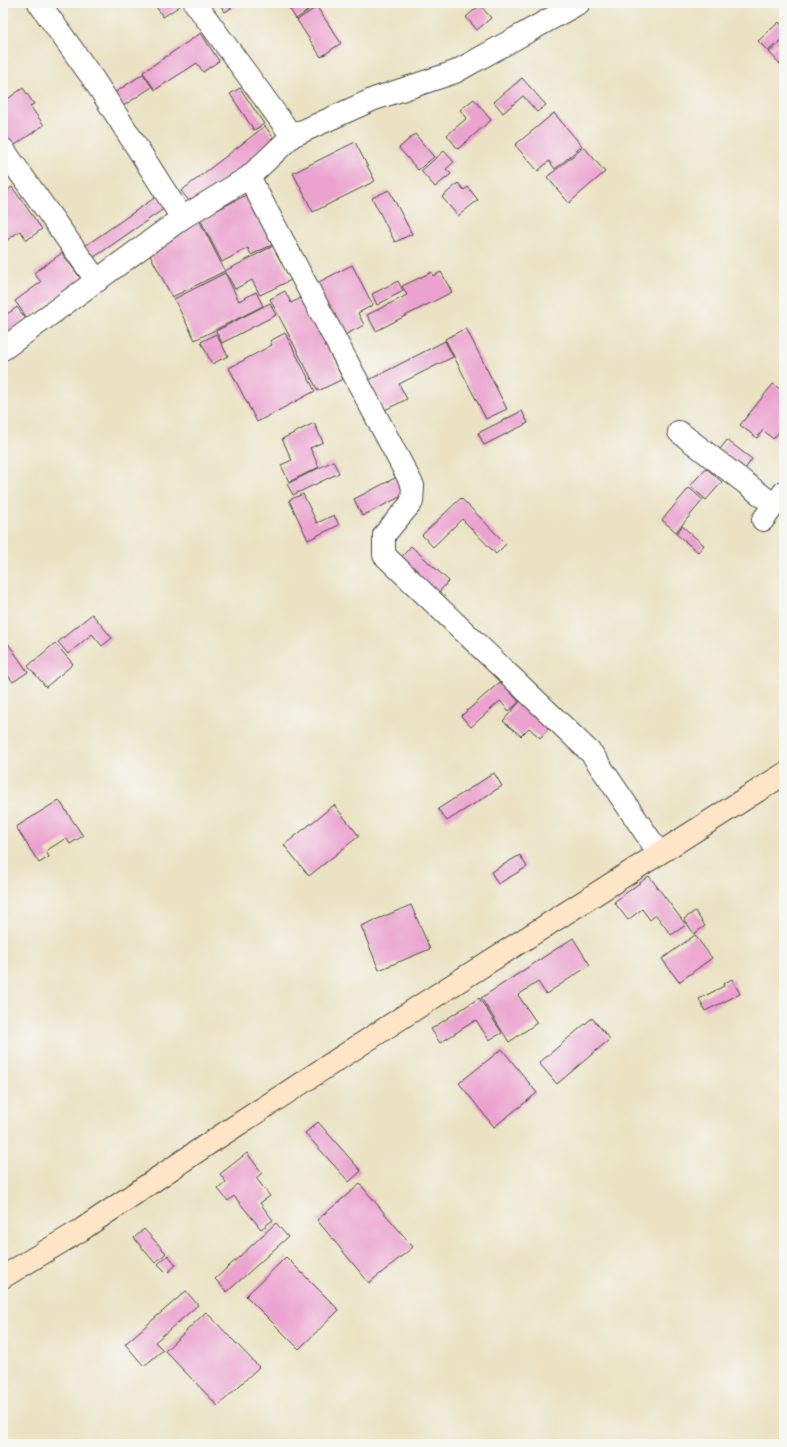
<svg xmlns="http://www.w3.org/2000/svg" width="787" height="1447" viewBox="0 0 787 1447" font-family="'Indie Flower',sans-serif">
<rect width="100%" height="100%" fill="#f6f6f2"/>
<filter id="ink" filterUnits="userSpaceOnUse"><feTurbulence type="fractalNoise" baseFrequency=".025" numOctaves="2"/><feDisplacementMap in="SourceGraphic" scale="8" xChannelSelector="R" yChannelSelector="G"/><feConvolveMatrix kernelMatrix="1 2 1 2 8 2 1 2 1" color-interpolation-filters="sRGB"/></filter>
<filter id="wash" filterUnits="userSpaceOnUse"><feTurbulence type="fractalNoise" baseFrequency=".012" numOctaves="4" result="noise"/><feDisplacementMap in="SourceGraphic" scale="16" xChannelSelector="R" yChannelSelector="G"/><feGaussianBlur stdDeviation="0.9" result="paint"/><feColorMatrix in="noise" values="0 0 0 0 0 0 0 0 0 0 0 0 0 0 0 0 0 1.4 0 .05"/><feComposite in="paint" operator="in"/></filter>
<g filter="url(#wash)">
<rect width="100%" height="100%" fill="#eae2c2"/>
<g id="blocks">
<!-- building -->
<g fill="#eba2cf">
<path d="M157,3h21l2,3 -17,11 -8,-12z"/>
<path d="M219,3h20l-14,9z"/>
<path d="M286,3h30l1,1 -21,15z"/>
<path d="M480,5l11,13 -14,12 -11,-13z"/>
<path d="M317,7l24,36 -20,14 -24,-37z"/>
<path d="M779,22l5,6v9l-16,14 -10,-10z"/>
<path d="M201,33l18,28 -16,11 -6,-9 -42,27 -12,-18z"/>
<path d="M781,42l3,3v17l-3,3 -12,-13z"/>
<path d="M143,74l9,13 -35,23 -9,-13z"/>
<path d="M522,78l24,27 -9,7 -14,-16 -20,17 -9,-11z"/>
<path d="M23,88l11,16 -4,2 14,19 -35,24 -6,-9v-38z"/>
<path d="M240,88l24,36 -10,6 -24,-36z"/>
<path d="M474,99l17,21 -33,29 -11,-14 20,-17 -7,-8z"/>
<path d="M554,113l28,33 -27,23 -6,-8 -11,10 -23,-26z"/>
<path d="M265,126l13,18 -87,59 -10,-12z"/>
<path d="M415,134l19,23 -16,13 -19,-22z"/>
<path d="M355,142l20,39 -62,31 -20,-39z"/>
<path d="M584,147l21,25 -36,31 -22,-26z"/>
<path d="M444,151l10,11 -8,7 5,5 -16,13 -14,-16z"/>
<path d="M458,183l6,7 4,-3 10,13 -20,16 -16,-19z"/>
<path d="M12,187l30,42 -15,11 -7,-9 -17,12v-49z"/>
<path d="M389,190l23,44 -17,8 -23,-44z"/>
<path d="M160,194l8,12 -75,52 -8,-12z"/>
<path d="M246,195l26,50 -21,10 -3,-7 -26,14 -22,-43z"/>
<path d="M199,220l26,51 -53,26 -26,-50z"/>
<path d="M273,246l18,34 -31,15 -8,-15 -17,9 -10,-18z"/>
<path d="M62,253l19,26 -54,39 -12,-17 26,-19 -7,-9z"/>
<path d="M352,265l21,40 -15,8 6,12 -25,13 -26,-53z"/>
<path d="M432,272l1,4 8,-4 11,20 -76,39 -9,-16 40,-20 -5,-9z"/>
<path d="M225,273l14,28 17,-9 7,14 -68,34 -21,-41z"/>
<path d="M398,281l5,10 -26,14 -5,-11z"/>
<path d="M285,291l6,12 10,-5 42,81 -25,12 -48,-92z"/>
<path d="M270,303l6,12 -54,28 -6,-12z"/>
<path d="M17,307l9,12 -23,17v-19z"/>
<path d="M466,328l41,81 -21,10 -41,-80z"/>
<path d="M285,333l30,58 -58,31 -28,-54 43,-23 -2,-4z"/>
<path d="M216,334l12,22 -16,8 -11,-22z"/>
<path d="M445,341l8,16 -54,27 8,15 -22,11 -16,-30z"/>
<path d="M773,384l11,8v34l-11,13 -10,-9 -6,8 -17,-13z"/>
<path d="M522,411l6,12 -44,22 -6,-12z"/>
<path d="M314,423l9,19 -13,6 9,19 -30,15 -8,-17 11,-5 -10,-21z"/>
<path d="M727,440l25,19 -9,13 -25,-20z"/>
<path d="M333,461l6,12 -46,22 -6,-11z"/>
<path d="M706,468l16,14 -16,18 -16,-14z"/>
<path d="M399,476l9,17 -46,23 -8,-17z"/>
<path d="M689,488l14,12 -27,32 -14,-12z"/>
<path d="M303,494l14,29 17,-8 5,10 -31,15 -19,-40z"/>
<path d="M461,498l45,46 -10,10 -34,-35 -29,28 -11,-12z"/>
<path d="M682,526l22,19 -6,7 -22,-18z"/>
<path d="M411,546l38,35 -12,13 -38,-34z"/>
<path d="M92,614l20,24 -10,8 -10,-12 -24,20 -10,-12z"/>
<path d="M7,642l21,30 -15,10 -10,-13v-24z"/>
<path d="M55,643l18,21 -27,23 -18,-21z"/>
<path d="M501,681l18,21 -10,9 -9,-10 -29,26 -10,-11z"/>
<path d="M521,700l30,26 -11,12 -11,-10 -8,8 -18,-15z"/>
<path d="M494,773l8,13 -55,35 -9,-12z"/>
<path d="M59,800l24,36 -13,8 -4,-6 -20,13 3,6 -10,6 -23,-36z"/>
<path d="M334,805l25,31 -50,40 -25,-31z"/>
<path d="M520,855l7,12 -29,17 -7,-12z"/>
<path d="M649,876l37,49 -15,10 -15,-20 -6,5 -8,-11 -14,11 -14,-18z"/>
<path d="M411,905l19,44 -51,21 -18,-44z"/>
<path d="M695,911l10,15 -11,8 -10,-15z"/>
<path d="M695,935l17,23 -33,24 -17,-23z"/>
<path d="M573,938l17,27 -44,29 -8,-12 -20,13 19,28 -28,19 -28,-44z"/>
<path d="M732,979l8,15 -35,17 -6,-12 25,-13 -1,-2z"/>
<path d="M479,998l23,35 -13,7 -13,-20 -36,23 -9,-14z"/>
<path d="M592,1018l18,21 -53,45 -18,-21z"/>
<path d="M502,1049l35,44 -43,34 -35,-44z"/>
<path d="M318,1122l43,49 -12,11 -44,-49z"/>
<path d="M247,1153l15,20 -6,5 14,18 -10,7 13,17 -12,9 -27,-33 -6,5 -10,-12 8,-7 -6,-8z"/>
<path d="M360,1184l53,63 -44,36 -52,-63z"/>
<path d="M276,1223l12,14 -61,55 -12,-13z"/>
<path d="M144,1229l22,24 -11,10 -21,-25z"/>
<path d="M168,1255l8,10 -9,8 -9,-9z"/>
<path d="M286,1257l53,53 -40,39 -53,-53z"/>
<path d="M186,1291l12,14 -43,37 8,8 -19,16 -19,-22z"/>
<path d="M206,1312l53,55 -41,39 -53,-55z"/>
</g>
</g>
</g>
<g filter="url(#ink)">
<use href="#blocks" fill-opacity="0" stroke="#484642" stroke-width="1"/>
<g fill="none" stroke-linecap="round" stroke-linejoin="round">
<!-- street casing -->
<g stroke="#484642" stroke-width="24">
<g id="street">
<path d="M39,3l55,77 88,138"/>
<path d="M195,3l97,133"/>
<path d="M3,149l94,132"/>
<path d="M249,177l164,309 -1,16 -28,33v20l208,199 67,99"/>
<path d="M3,349l179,-131 67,-41 43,-41 82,-37 81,-27 124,-69"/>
<path d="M679,432l95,73"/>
<path d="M763,520l21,-28"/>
</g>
</g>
<!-- secondary casing -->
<g stroke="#484642" stroke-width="24">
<path id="secondary" d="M3,1277l78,-47 127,-86 207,-135 369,-235"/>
</g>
<!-- street -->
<use href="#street" stroke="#fff" stroke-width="22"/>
<!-- secondary -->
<use href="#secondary" stroke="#fde5c5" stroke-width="22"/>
</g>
</g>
<!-- margin -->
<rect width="787" height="1447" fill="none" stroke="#f6f6f2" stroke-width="16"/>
</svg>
